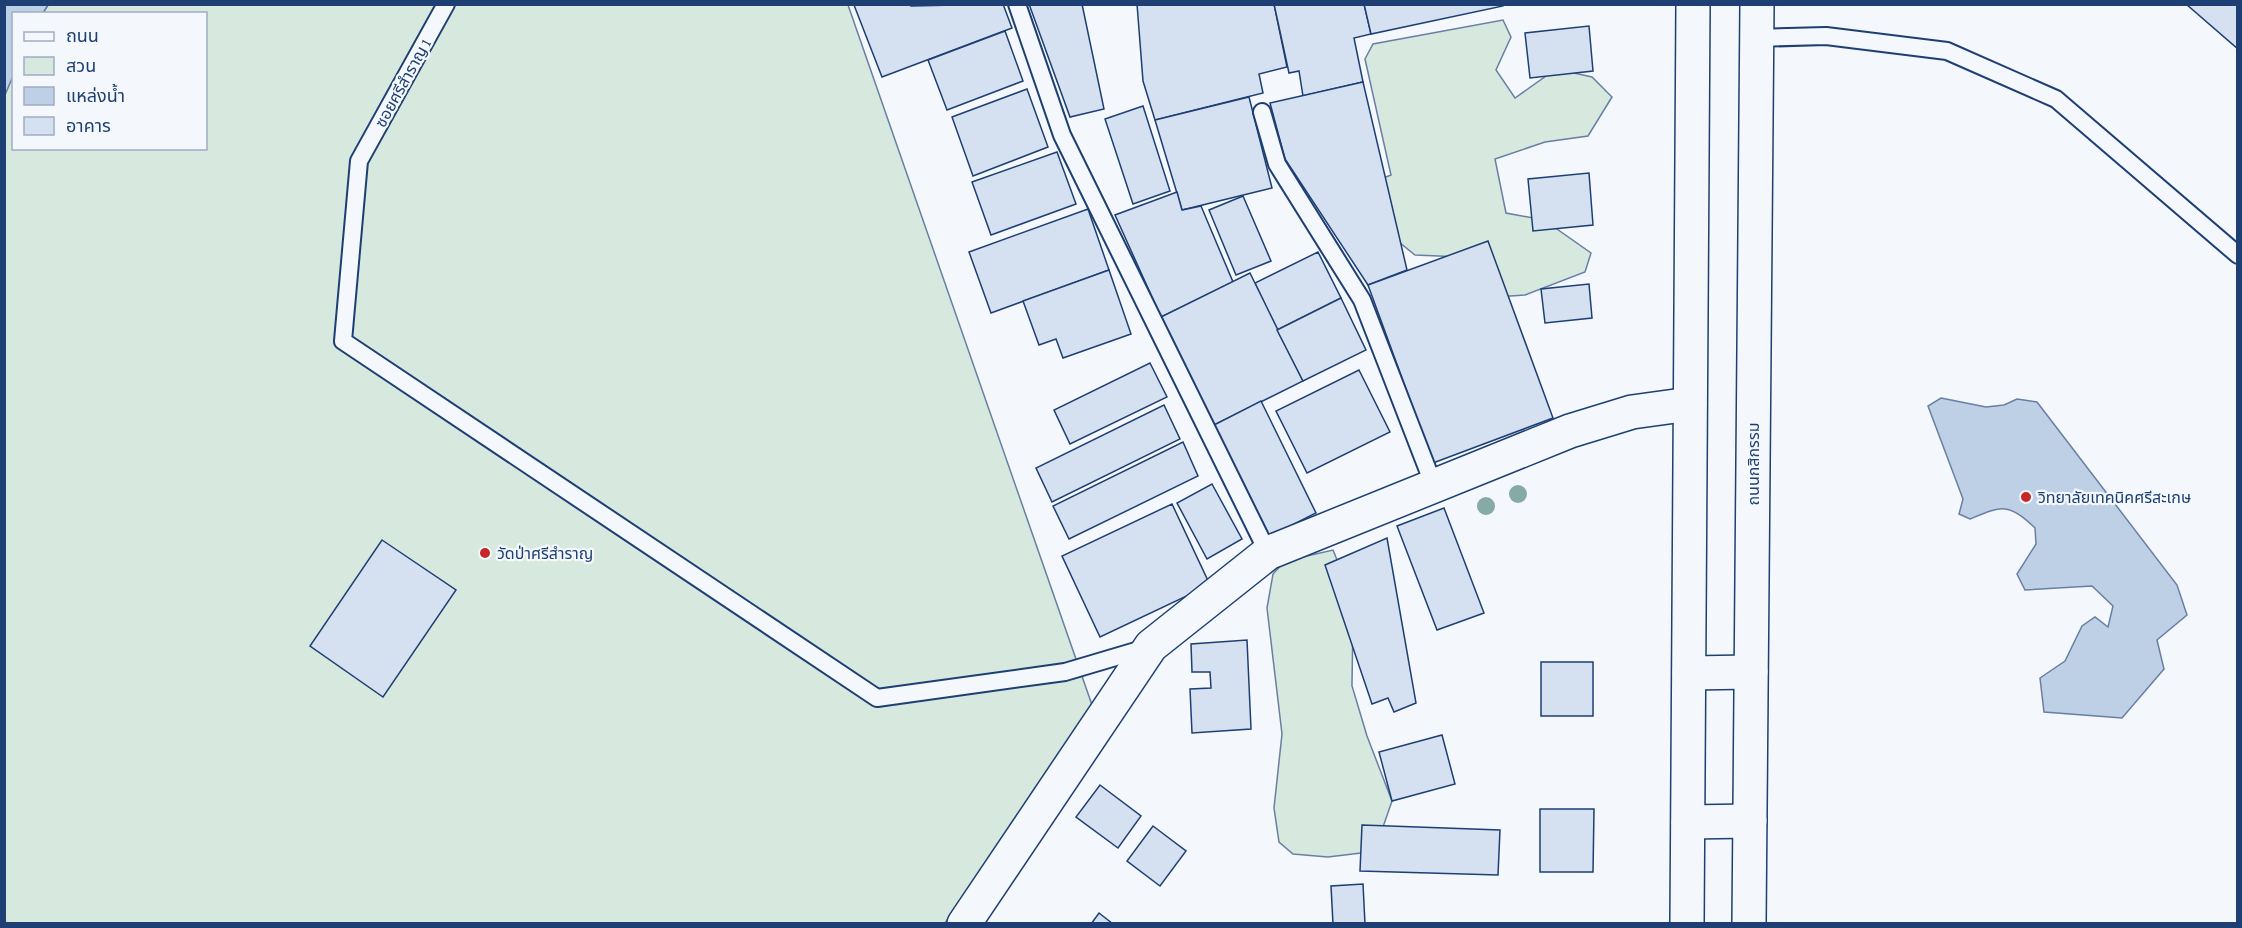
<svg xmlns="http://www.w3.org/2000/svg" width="2242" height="928" viewBox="0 0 2242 928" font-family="'Crimson Pro','Noto Sans Thai',serif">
<rect width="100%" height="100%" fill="#f4f7fb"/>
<!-- green -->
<g fill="#d7e8df" stroke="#687fa3" stroke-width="1.5">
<path d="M48,5h800l244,700 -147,218h-940l-1,-828 9,-19 1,72h192v-134l-163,-1z"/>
<path d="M1503,20l8,17 -15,33 19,28 41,-29 36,8 20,20 -24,39 -43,6 -50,17 11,54 38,7 47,33 -6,19 -60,23 -29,2 -10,-39 -71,-3 -37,-30 -12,-40 25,-10 -26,-116 8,-15z"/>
<path d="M1333,550l13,32 7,35 -1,69 15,50 25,65 -9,26 -9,15 -13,11 -33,4 -35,-3 -14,-12 -5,-34 8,-74 -15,-126 6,-34 12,-13z"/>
</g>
<!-- water -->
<g fill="#bed0e5" stroke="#687fa3" stroke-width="1.5">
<path d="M5,4l43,1 -5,8 -29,1 -1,62 -8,19z"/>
<path d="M1941,398l45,9 18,-2 13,-6 20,3 140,183 10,30 -30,25 7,29 -42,49 -78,-6 -4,-34 25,-17 17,-35 13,-9 13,10 5,-21 -21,-20 -67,4 -8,-16 19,-30 -1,-16c-26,-26 -34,-22 -65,-9l-11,-5 4,-15 -35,-93z"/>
</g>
<!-- building -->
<g fill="#d5e0f0" stroke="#1d3f73" stroke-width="1.5">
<path d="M911,4v2l92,-2 9,24 -130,49 -28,-72z"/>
<path d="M1029,4h53l22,105 -34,8z"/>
<path d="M1137,4h137l13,63 -28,7 4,19 -108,27 -12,-39z"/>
<path d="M1274,4h90l7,30 -17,4 9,44 -60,14 -4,-25 -10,2z"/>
<path d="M1364,4h139v2l-132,28z"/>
<path d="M2186,4h52v45z"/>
<path d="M1589,26l4,45 -63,7 -5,-45z"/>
<path d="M1005,31l18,50 -76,29 -19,-50z"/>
<path d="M1363,82l44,188 -39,15 -83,-126 -15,-56z"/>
<path d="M1027,89l21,58 -75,29 -21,-59z"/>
<path d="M1249,97l23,91 -90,22 -27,-90z"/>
<path d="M1143,106l27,85 -37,13 -28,-85z"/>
<path d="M1057,152l19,52 -85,31 -19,-53z"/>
<path d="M1589,173l4,52 -60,6 -5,-52z"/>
<path d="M1177,192l5,18 19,-4 32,76 -72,35 -46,-102z"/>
<path d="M1243,196l28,65 -35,14 -27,-65z"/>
<path d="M1088,209l21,61 -118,43 -22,-61z"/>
<path d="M1488,241l65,177 -120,45 -65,-178z"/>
<path d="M1318,252l23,46 -64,32 -22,-47z"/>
<path d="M1109,270l22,64 -68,24 -7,-19 -17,6 -16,-44z"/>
<path d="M1250,273l53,108 -89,44 -53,-108z"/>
<path d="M1589,284l3,34 -47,5 -4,-34z"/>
<path d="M1341,298l25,52 -63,31 -26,-51z"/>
<path d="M1150,363l17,34 -97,47 -16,-34z"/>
<path d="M1359,370l31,62 -83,41 -31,-62z"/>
<path d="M1261,401l55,112 -48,24 -54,-112z"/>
<path d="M1164,405l16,34 -128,63 -16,-34z"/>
<path d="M1183,442l15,34 -129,63 -16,-33z"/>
<path d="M1212,484l30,55 -35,20 -30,-56z"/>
<path d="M1172,504l38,81 -110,52 -38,-81z"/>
<path d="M1444,508l40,105 -47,17 -40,-104z"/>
<path d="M1387,538l29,165 -22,9 -6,-14 -16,6 -47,-139z"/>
<path d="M382,540l74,50 -73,107 -73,-51z"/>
<path d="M1247,640l4,89 -59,4 -2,-44 21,-1 -1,-16h-18l-1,-28z"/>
<rect x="1541" y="662" width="52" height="54"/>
<path d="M1442,735l13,49 -63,17 -13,-49z"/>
<path d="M1100,785l41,31 -23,32 -42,-31z"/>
<path d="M1540,809h54l-1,63h-53z"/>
<path d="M1362,825l138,5 -2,45 -138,-4z"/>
<path d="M1153,826l33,25 -26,35 -33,-25z"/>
<path d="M1363,884l2,40h-32l-2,-38z"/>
<path d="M1099,913l14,11h-22z"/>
</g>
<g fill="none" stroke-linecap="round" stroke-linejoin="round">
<!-- service casing -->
<g stroke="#1d3f73" stroke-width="20">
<g id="service">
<path d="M446,4l-87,157 -16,180 534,357 188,-26 81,-24"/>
<path d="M1017,4l45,131 206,418"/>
<path d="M1756,38l70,-2 121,15 109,48 182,156"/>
<path d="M1262,112l15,52 85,136 72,186"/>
</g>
</g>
<!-- minor casing -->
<g stroke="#1d3f73" stroke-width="36">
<path id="minor" d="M964,924l187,-278 117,-93 302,-122 62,-19 58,-8"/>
</g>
<!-- tertiary casing -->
<g stroke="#1d3f73" stroke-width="36">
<g id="tertiary">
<path d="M1689,673l62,-1"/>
<path d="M1688,822l62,-1"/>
</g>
</g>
<!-- secondary casing -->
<g stroke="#1d3f73" stroke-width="36">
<g id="secondary">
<path d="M1687,924l6,-920"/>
<path d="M1749,924l8,-920"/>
</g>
</g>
<!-- service -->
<use href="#service" stroke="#f4f7fb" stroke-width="16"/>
<!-- minor -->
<use href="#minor" stroke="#f4f7fb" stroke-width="33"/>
<!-- tertiary -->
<use href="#tertiary" stroke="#f4f7fb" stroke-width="33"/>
<!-- secondary -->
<use href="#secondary" stroke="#f4f7fb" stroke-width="33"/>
</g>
<!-- trees -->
<g fill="#86aba6">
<circle cx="1518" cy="494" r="9"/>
<circle cx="1486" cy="506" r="9"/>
</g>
<!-- markers -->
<g fill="#c62828" stroke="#f4f7fb" stroke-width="2">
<circle cx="2026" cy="497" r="6"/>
<circle cx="485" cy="553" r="6"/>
</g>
<g text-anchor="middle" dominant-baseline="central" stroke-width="4.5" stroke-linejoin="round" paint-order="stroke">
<!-- street labels -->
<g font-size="16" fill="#1d3f73" stroke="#f4f7fb">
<text transform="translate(403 83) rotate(-61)">ซอยศรีสำราญ 1</text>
<text transform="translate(1753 464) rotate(-90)">ถนนกสิกรรม</text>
</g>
<!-- poi labels -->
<g font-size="16" fill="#1d3f73" stroke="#f4f7fb" text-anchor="start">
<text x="2038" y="497">วิทยาลัยเทคนิคศรีสะเกษ</text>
<text x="497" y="553">วัดป่าศรีสำราญ</text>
</g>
</g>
<!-- border -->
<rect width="2242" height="928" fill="none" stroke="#1d3f73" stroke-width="12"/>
<!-- legend -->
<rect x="12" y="12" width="195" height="138" fill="#f4f7fb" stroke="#9eadc5" stroke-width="1.5"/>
<rect x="24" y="32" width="30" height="9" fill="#f4f7fb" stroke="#9eadc5" stroke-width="1.5"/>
<text x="66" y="42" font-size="18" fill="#1d3f73">ถนน</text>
<rect x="24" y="57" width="30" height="18" fill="#d7e8df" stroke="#9eadc5" stroke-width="1.5"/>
<text x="66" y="72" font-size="18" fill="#1d3f73">สวน</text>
<rect x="24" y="87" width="30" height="18" fill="#bed0e5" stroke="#9eadc5" stroke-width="1.5"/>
<text x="66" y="102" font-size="18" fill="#1d3f73">แหล่งน้ำ</text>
<rect x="24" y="117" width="30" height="18" fill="#d5e0f0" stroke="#9eadc5" stroke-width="1.5"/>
<text x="66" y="132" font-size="18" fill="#1d3f73">อาคาร</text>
</svg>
